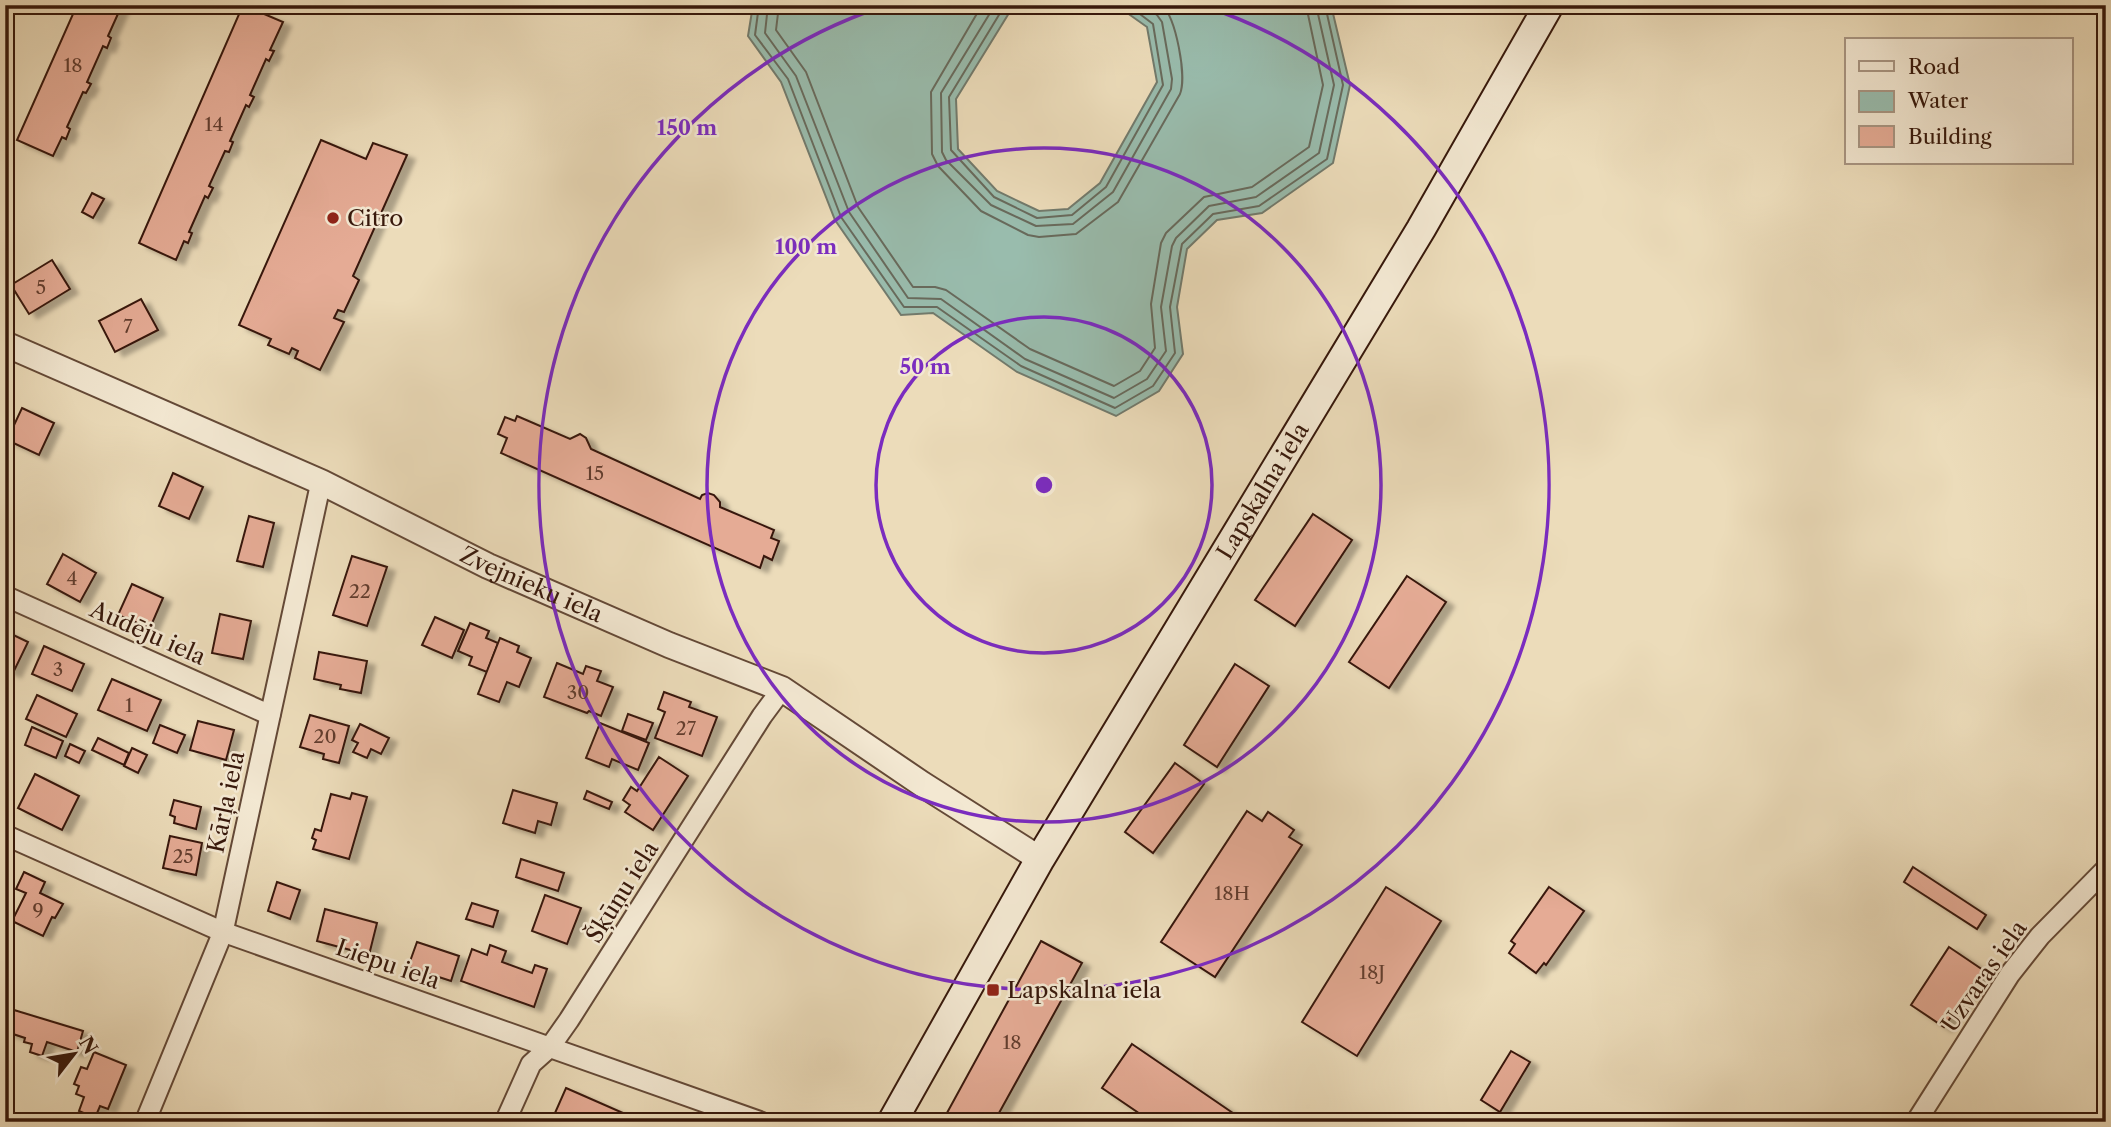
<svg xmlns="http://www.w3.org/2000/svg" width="2111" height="1127" viewBox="0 0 2111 1127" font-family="'Libre Caslon Text',serif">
<defs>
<filter id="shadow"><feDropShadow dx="8" dy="4.5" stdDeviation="2" flood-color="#0004"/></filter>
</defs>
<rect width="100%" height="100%" fill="#ecdcba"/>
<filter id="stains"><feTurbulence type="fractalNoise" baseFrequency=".00286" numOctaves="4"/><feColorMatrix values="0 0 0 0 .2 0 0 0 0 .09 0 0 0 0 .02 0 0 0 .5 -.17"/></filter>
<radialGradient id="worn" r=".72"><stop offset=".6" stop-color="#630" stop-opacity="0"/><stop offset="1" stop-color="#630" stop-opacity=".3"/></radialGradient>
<!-- water -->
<path fill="#99bcad" stroke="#727a6c" stroke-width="2" d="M753,5h261l-58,94 2,50 39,42 42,20 29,-2 32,-26 57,-101 -10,-55 -31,-22h215l19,80 -17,78 -71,50 -45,7 -30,29 -10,58 6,47 -24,37 -43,25 -99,-44 -84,-59 -32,2 -66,-95 -54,-138 -33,-46z"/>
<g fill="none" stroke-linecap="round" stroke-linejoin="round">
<!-- shore -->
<g stroke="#686a5c" stroke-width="2">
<path d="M759,5l-4,30 33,44 53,138 63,90h33l84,59 94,42 38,-22 22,-33 -5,-46 12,-63 31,-30 46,-8 68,-47 16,-74 -18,-80"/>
<path d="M768,5l-3,28 31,43 53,136 59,86 33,1 84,60 89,39 33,-19 19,-28 -5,-44 11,-61 4,-8 33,-32 47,-9 63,-44 15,-68 -18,-80"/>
<path d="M779,5l-3,25 30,42 52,135 55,80h22l11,3 84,59 84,37 26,-15 15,-23 -4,-44 10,-61 5,-10 38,-36 48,-10 57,-40 14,-62 -17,-80"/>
<path d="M982,5l-51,87 1,62 6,12 43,45 47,24 11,2 37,-3 42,-32 62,-108c7,-18 -4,-76 -18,-89"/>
<path d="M995,5l-54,88 1,59 4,8 45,45 45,21 37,-2 40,-32 58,-103 1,-10 -10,-57 -5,-7 -13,-10"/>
<path d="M1005,5l-56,92 2,53 43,47 43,21 35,-3 34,-28 57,-102 -10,-61 -25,-19"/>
</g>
</g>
<!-- building -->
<g fill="#e5ab95" stroke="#37180b" stroke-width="2" filter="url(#shadow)">
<path d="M77,5h45l-14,31 3,2 -4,10 -4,-2 -16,36 4,2 -5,9 -3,-1 -16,35 3,2 -4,10 -4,-2 -9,19 -36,-16z"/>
<path d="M243,5l40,17 -13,28 4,1 -5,10 -3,-2 -16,36 4,2 -5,10 -3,-2 -16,36 3,1 -4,10 -4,-1 -16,35 4,2 -5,10 -3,-2 -16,36 3,1 -4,10 -4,-2 -8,19 -37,-17z"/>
<path d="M321,140l45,19 7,-16 34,12 -54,121 6,4 -15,32 -6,-2 -4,8 10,4 -24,48 -25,-12 3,-7 -6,-3 -3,6 -21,-9 3,-6 -32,-14z"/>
<path d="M92,193l12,6 -11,19 -11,-6z"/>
<path d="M52,260l18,29 -41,25 -18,-29z"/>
<path d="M141,299l17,31 -43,22 -16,-31z"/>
<path d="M22,408l32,15 -15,32 -32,-15z"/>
<path d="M517,416l53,23 10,-5 6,4 5,11 109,50 2,-4 6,-2 6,2 6,7v5l54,23 -3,8 8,3 -7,19 -8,-4 -4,12 -259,-115 6,-15 -9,-4 7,-17 10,4z"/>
<path d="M173,473l30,14 -14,32 -30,-13z"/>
<path d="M1313,514l39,26 -57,86 -40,-26z"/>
<path d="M249,516l25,7 -11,44 -26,-6z"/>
<path d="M63,554l33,19 -16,29 -33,-18z"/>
<path d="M352,556l35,11 -20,59 -34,-11z"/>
<path d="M1407,576l39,26 -57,86 -40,-26z"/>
<path d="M132,584l31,14 -13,30 -32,-13z"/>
<path d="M220,614l31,7 -8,38 -31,-6z"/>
<path d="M435,617l29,13 -12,28 -30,-13z"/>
<path d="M470,623l19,8 -3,7 12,5 -11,29 -18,-7 3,-8 -14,-6z"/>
<path d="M5,631l23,11 -15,31 -8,-4z"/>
<path d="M500,638l19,8 -2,6 14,6 -12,29 -12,-5 -8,20 -21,-8z"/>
<path d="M44,646l40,18 -12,27 -40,-17z"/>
<path d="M319,652l48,9 -6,32 -21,-4 1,-4 -27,-6z"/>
<path d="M557,663l26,11 3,-8 15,5 -4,10 16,6 -12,29 -12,-5 -2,2 -43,-16z"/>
<path d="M1235,664l34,22 -52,81 -33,-22z"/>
<path d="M112,679l49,21 -14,31 -49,-21z"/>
<path d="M664,692l27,10 -2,5 28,10 -15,39 -47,-18 10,-26 -7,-3z"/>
<path d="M37,695l40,19 -11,23 -40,-18z"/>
<path d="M628,714l25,9 -7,17 -24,-9z"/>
<path d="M310,715l39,11 -10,37 -16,-4 1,-5 -24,-7z"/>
<path d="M198,721l36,9 -8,30 -36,-10z"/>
<path d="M600,723l49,20 -11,27 -26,-11 -3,8 -23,-9z"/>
<path d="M360,724l29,14 -8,16 -10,-5 -4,9 -14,-6 5,-9 -6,-3z"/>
<path d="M160,725l25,10 -8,18 -24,-10z"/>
<path d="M32,727l31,14 -7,17 -31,-13z"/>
<path d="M98,738l31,15 -5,12 -32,-15z"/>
<path d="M70,744l15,7 -6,12 -14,-7z"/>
<path d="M132,748l15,7 -9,18 -14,-7z"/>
<path d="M659,757l29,19 -35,54 -28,-18 5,-7 -7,-5 8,-13 6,4z"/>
<path d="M1175,763l29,21 -51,69 -28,-21z"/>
<path d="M35,774l44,22 -17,34 -44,-22z"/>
<path d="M513,790l44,13 -6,22 -13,-4 -3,12 -32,-10z"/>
<path d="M587,791l25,11 -3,7 -25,-10z"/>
<path d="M352,793l15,4 -18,62 -36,-10 3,-9 -4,-2 3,-9 6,2 10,-37 19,5z"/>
<path d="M174,800l27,7 -5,22 -22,-6 1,-6 -5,-2z"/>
<path d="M1247,811l15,10 6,-9 26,18 -5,7 13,8 -87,132 -54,-35z"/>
<path d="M170,836l32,7 -6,32 -33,-7z"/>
<path d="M521,859l43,14 -6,18 -42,-14z"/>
<path d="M1913,867l73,48 -9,14 -73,-47z"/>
<path d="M24,872l21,10 -5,11 23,11 -8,14 -3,-1 -9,19 -31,-15 14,-28 -10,-4z"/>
<path d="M277,882l23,8 -10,29 -22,-8z"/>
<path d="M1386,887l55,34 -84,135 -55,-34z"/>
<path d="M1549,887l35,24 -38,54 -2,-2 -8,10 -27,-20 6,-9 -4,-3z"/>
<path d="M545,895l36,13 -14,36 -35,-13z"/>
<path d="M472,903l26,8 -5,16 -27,-8z"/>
<path d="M325,909l52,14 -8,32 -52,-14z"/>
<path d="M1041,941l41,22 -88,159h-52z"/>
<path d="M417,942l42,14 -8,25 -43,-14z"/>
<path d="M490,945l16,6 -4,11 30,11 3,-8 12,4 -13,38 -73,-26 11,-32 15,6z"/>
<path d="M1949,947l34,23 -39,57 -33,-22z"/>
<path d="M14,1010l69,21 -6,21 -30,-10 -5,14 -12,-4 2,-8 -8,-2 1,-4 -18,-6z"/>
<path d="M1132,1044l114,78h-94l-50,-34z"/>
<path d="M1511,1051l19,11 -30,50 -19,-12z"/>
<path d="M94,1052l32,13 -18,44 -8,-3 -5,12 -16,-7 5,-14 -8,-3 3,-8 -5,-2 7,-17 6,2z"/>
<path d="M566,1088l73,32 -1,2h-87z"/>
</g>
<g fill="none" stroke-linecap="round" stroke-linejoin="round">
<!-- minor casing -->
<g stroke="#644937" stroke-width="23">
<g id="minor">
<path d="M5,596l265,119"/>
<path d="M5,835l218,97 538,190"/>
<path d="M145,1122l78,-190 98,-450"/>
<path d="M505,1122l26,-58 19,-17 19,-27 193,-304 20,-27"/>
<path d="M1916,1122l94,-148 30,-38 66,-67"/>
</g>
</g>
<!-- tertiary casing -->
<g stroke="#644937" stroke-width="28">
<g id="tertiary">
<path id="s1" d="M5,344l316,138 167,84 181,79 113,44 140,95 118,75"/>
</g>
</g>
<!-- secondary casing -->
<g stroke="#37180b" stroke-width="32">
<g id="secondary">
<path id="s2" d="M892,1122l148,-263 381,-630 128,-224"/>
</g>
</g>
<!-- minor -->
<use href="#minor" stroke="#f3e8d2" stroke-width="19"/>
<!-- tertiary -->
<use href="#tertiary" stroke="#f3e8d2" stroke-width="24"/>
<!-- secondary -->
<use href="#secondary" stroke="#f3e8d2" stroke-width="28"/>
</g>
<!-- distance rings -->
<g fill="none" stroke="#7b2cbf" stroke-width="3.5">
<circle cx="1044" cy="485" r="168"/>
<circle cx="1044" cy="485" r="337"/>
<path d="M1204 6A505 505 0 1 1 884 6"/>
</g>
<!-- markers -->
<g fill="#8f2418" stroke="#f3e8d2" stroke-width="2.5">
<circle cx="333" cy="218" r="7"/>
<rect x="986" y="983" width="14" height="14" rx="3.5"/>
</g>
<g text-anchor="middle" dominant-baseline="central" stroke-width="5" stroke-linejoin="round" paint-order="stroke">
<!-- number labels -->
<g font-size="19" fill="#623d2e">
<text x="73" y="65">18</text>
<text x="214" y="124">14</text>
<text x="41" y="287">5</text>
<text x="128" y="326">7</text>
<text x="595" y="473">15</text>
<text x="72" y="578">4</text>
<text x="360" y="591">22</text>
<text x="58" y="669">3</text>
<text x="578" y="692">30</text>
<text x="129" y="705">1</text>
<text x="686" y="728">27</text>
<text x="325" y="736">20</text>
<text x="183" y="856">25</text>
<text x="1232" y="893">18H</text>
<text x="38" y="910">9</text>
<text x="1372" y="972">18J</text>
<text x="1012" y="1042">18</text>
</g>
<!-- poi labels -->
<g font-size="23" fill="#37180b" stroke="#f3e8d2" text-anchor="start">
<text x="347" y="218">Citro</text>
<text x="1007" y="990">Lapskalna iela</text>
</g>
<!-- street labels -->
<g font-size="23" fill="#37180b" stroke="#f3e8d2">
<text stroke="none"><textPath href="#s2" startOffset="732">Lapskalna iela</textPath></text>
<text stroke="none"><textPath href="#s1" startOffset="579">Zvejnieku iela</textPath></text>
<text transform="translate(148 633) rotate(24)">Audēju iela</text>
<text transform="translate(226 802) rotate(-78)">Kārļa iela</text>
<text transform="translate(622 892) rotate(-58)">Šķūņu iela</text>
<text transform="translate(388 964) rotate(19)">Liepu iela</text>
<text transform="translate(1984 976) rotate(-55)">Uzvaras iela</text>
</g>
</g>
<circle cx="1044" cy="485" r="10" fill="#7b2cbf" stroke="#f3e8d2" stroke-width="3.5"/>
<g font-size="21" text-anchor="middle" font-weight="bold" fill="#7b2cbf" stroke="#f3e8d2" stroke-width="5" stroke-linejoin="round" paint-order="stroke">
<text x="687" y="135">150 m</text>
<text x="806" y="254">100 m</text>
<text x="925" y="374">50 m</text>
</g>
<!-- margin -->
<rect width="2111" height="1127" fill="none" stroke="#ecdcba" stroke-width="28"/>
<rect x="7" y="7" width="2097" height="1113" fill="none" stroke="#37180b" stroke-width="3.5"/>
<rect x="14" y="14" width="2083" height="1099" fill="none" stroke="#37180b" stroke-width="2"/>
<!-- legend -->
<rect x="1845" y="38" width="228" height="126" fill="#f3e8d2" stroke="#a89582" stroke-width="2"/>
<rect x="1859" y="61" width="35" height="10" fill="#f3e8d2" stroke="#a89582" stroke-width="2"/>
<text x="1908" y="74" font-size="21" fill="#37180b">Road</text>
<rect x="1859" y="91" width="35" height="21" fill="#99bcad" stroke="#a89582" stroke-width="2"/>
<text x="1908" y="108" font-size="21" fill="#37180b">Water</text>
<rect x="1859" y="126" width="35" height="21" fill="#e5ab95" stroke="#a89582" stroke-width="2"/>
<text x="1908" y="144" font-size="21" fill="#37180b">Building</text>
<!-- north arrow -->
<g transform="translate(74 1054) rotate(59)" stroke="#f3e8d2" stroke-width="5" paint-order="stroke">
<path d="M0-5L12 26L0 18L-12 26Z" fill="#37180b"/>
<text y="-10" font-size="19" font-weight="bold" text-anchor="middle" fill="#37180b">N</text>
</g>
<rect width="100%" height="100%" filter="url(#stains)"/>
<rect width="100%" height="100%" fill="url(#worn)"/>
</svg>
